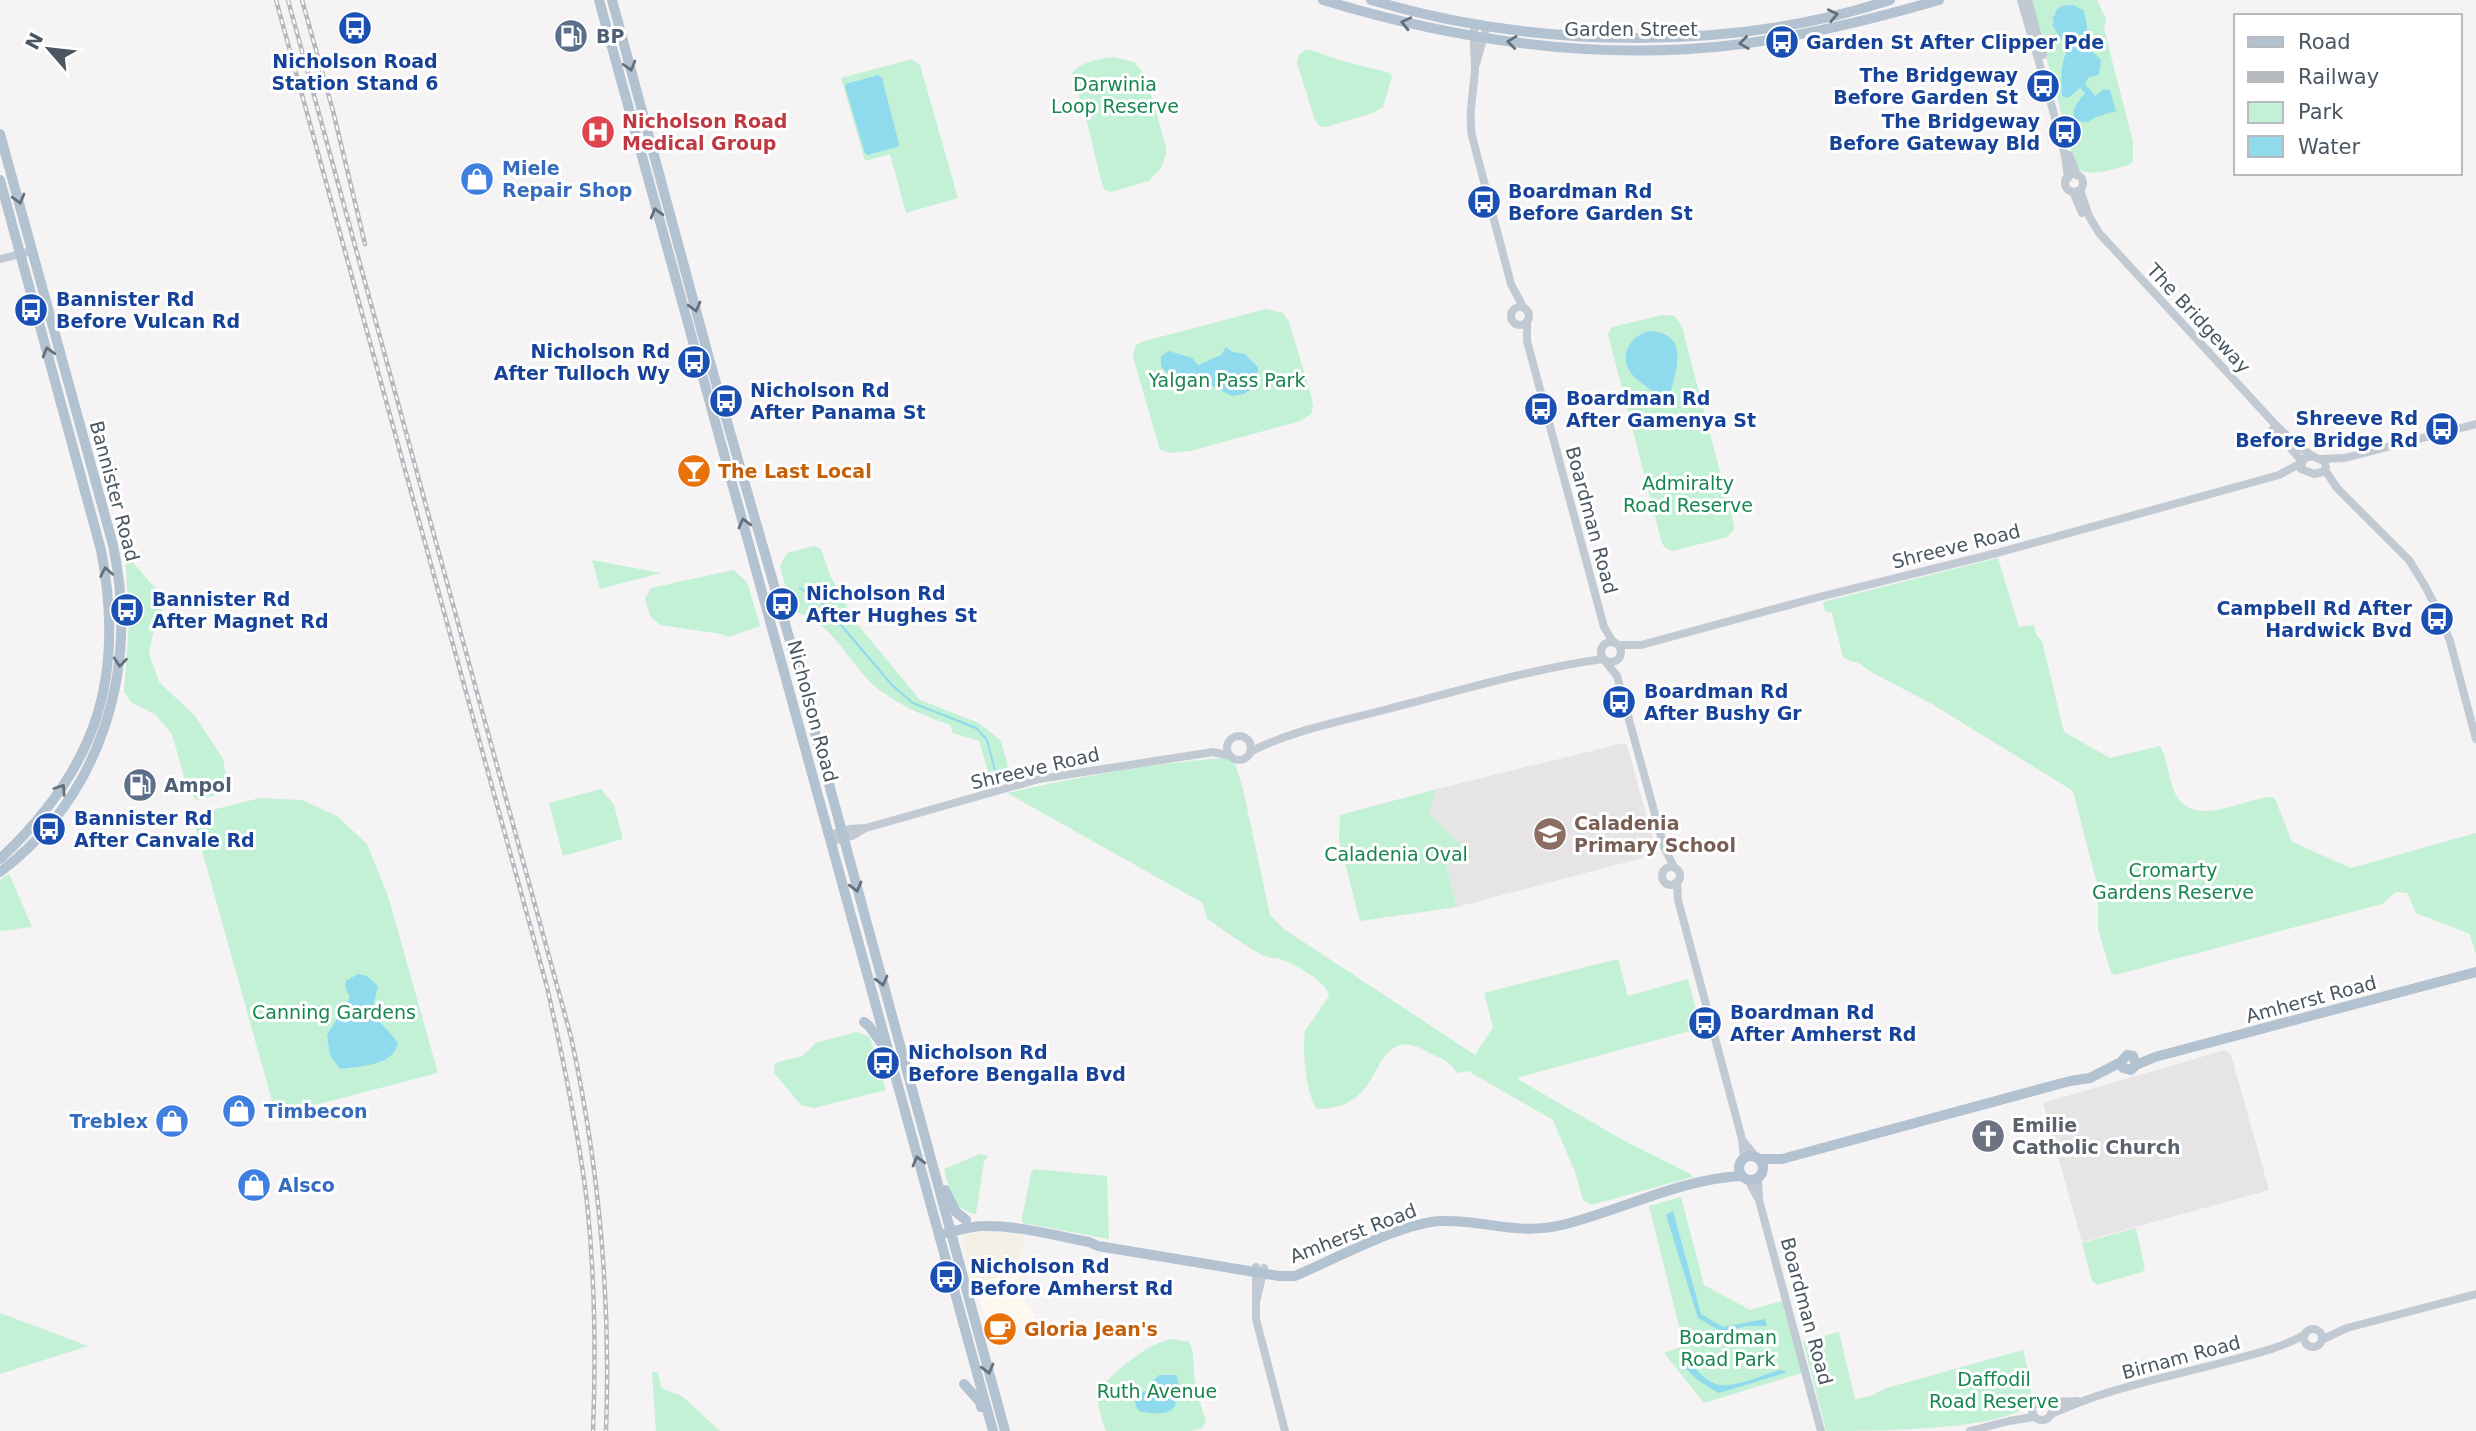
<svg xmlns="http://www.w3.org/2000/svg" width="2476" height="1431" viewBox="0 0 2476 1431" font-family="'DejaVu Sans',sans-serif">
<rect width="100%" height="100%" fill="#f5f3f3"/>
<!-- commercial -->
<path fill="#fdf9ef" d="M1016,1273l6,24 14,19 -42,33 -18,-67z"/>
<!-- education -->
<g fill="#e6e4e5">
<path d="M1624,743l3,2 30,109 -200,53 -11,-42 26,-7 -43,-45 8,-24z"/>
<path d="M2225,1050l6,5 38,135 -187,52 -39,-139z"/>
</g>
<!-- green -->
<g fill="#c3f1d5">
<path d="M2031,0h66l9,19 -2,10 29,113v19l-4,4c-16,4 -38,13 -53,3z"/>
<path d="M1305,50h6l28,10 51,13 3,6 -2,1 -8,27 -10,6 -47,14 -7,-1 -4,-6 -18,-57 2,-8z"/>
<path d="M1113,57l21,5 12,14 20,71v8l-5,13 -12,13 -38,11 -6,-2 -3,-6 -15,-62 -15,-48c6,-12 28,-15 41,-17z"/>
<path d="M912,59l8,6 38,133 -52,15 -16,-59 -25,7 -24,-83z"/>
<path d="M1266,309l17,4 6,9 22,73 2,11 -2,8 -11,7 -110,30 -17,2 -13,-3 -27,-93 2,-11 6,-4z"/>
<path d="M1662,315l13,1 7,11 52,198v5l-7,7 -54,14 -4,-1 -7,-6 -54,-210 4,-7z"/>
<path d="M814,546l7,3 9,26 24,45 66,80 59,23 22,18 10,36 -20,5 -12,-41 -26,-8 -3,-8c-27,-9 -51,-20 -73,-37 -29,-24 -44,-68 -85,-77l-12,-45 7,-13z"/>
<path d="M125,553l42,49 -12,20 -6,32 10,28 36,34 28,43 5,26 -3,8 -28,7 -9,-9 -16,-57 -17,-20 -24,-12 -7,-10 5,-70z"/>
<path d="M1998,558l21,69 15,-2 3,11 5,5 22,91 46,26 50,-12c8,14 8,32 15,47 18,38 70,4 98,4l3,4 16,41 59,26 125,-35v122l-6,-21 -54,-21 -9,-20 -11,-1 -14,12 -267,71 -4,-2 -13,-44v-41l-25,-97 -141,-87 -59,-31 -16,-11 -7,-1 -7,-4 -11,-44 -7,-2 -2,-9z"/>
<path d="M592,560l69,13 -61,16z"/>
<path d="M733,570l14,12 13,44 -32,11 -7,-3 -61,-9 -10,-9 -5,-17 6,-11z"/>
<path d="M1222,758l9,2 5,6 7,23 27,126 14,14 191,126 18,-28 -9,-34 134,-34 10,37 60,-17 13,49 -185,50 105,61 70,35 1,3 -101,28 -8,-5 -8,-28 -22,-52 -85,-49 -11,2c-7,-11 -14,-14 -26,-19 -9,-5 -20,-12 -31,-9 -32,11 -20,63 -83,64 -11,-15 -15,-59 -12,-78l24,-35c-2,-14 -33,-31 -46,-36 -5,-2 -11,-2 -16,-3 -16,-6 -44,-28 -60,-38l-4,-16 -196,-110c72,-16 142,-29 215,-35z"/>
<path d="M601,789l13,16 9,34 -60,17 -14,-53z"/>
<path d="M1437,789l-8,24 44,45 -27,7 11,42 -97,14 -21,-81 1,-25z"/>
<path d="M260,798l42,2 35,16 30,28 21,52 50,177 -162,42 -84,-300z"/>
<path d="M9,874l23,53 -32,4v-51z"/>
<path d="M856,1032l14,5 16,53 -72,18 -13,-3 -27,-32 1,-10 27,-7 14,-13z"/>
<path d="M980,1154l8,2 -4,6 -8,52c-23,-3 -27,-25 -32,-45z"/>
<path d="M1034,1169l73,7 2,63 -86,-16 -1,-5 9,-45z"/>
<path d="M1681,1197l23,88 46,25 32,-9 20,72 -98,30 -40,-50 20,-7 -35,-140z"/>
<path d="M2136,1228l9,41 -3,3 -45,13 -5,-4 -10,-38z"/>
<path d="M0,1313l88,33 -88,28z"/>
<path d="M1839,1332l16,67 16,-3 15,-8 137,-38c3,11 11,43 6,53 -19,28 -164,28 -203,28l-23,-90z"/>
<path d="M1172,1339l17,3c7,12 3,26 6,40 2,13 7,26 11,39l-4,7 -10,3h-86l-4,-10 -6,-27c12,-18 54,-53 76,-55z"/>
<path d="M652,1372h6l3,16 21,8 38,35h-64z"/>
</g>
<!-- sand -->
<path fill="#f5f0e5" d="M991,1231l34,4 -9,38 -40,9c-5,-16 -17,-32 -11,-48z"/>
<!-- water -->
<g fill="#90daee">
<path d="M2074,5l10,6 3,15 -1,19 15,15 -2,15 -10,2 -4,7 10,12 9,-7 6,1 6,21 -20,6 -8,5 -12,-1c-7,-11 3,-20 9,-28l-5,-5 -12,10 -6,-2c-1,-17 -2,-32 6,-47l-16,-24 2,-2 -2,-5 3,-3 1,-5 6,-4z"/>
<path d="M878,75l4,3 17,66 -2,3 -30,8 -2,-2 -20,-66 1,-3z"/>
<path d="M1649,331c41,2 28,37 21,64l-7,4 -4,-6h-5c-7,-7 -20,-14 -25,-23 -10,-17 4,-35 20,-39z"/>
<path d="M1226,347l6,5 13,2 13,13v16l-4,5 -10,6 -12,2 -22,-11c-23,6 -36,-1 -49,-19v-10l8,-5 23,7 6,7 23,-10z"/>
<path d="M358,974l9,2 11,10c-1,7 -5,17 -4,24 2,12 18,22 24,34 -6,22 -37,22 -58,25l-10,-14 -3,-20 23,-38 -5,-10 1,-6z"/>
<path d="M1673,1211l28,103 22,13 42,-8 2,7h-22l-21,7 -26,-15 -32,-103z"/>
<path d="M1683,1355c9,9 19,24 33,29 15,6 48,-10 64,-14l5,1v2l-66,20c-17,-10 -30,-16 -39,-35z"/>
<path d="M1159,1375h17l4,13 -13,3 9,12c-5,14 -21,10 -35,9l-4,-3 -3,-11 3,-4 15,-5 1,-8z"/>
</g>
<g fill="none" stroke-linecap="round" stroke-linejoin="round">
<!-- stream -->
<path stroke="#90daee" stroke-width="2" d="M800,588l23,16 69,81 21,18 63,25 11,12 10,38"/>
<!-- minor -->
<g stroke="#c1cad2" stroke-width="8">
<path d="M2021,0l31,107 13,49 3,22"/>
<path d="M2028,0l15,55"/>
<path d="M1475,24c-3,15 0,29 0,45 -1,22 -7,44 -3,67l39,148 12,23"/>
<path d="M1476,64l9,-31"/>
<path d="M2069,155l8,20"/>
<circle cx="2074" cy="183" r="9"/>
<path d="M2080,190l9,26 10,17 174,189 20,20 19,14"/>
<path d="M2073,192l9,21"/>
<path d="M0,259l32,-8"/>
<circle cx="1520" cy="316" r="9"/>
<path d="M1527,322v19l77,286 9,15"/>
<path d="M2273,429l29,32"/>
<path d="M2312,456l12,5 2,6 -3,5 -9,2 -13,-5 2,-10z"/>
<path d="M2321,459l24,-1 131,-34"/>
<path d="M2325,470l12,18 72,72 16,26 12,23 13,32 26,98"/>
<circle cx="1611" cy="652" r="10"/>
<path d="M1619,645h22l174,-47 182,-45 282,-78 22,-12"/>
<path d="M1605,661l12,15 47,171 10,20"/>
<circle cx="1239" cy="748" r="12"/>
<path d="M1250,752c42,-22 93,-31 138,-43 71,-18 142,-40 215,-50"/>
<path d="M829,835l20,-6 17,-1 173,-49 174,-27 17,4"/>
<path d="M831,842l21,-6 12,-7"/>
<circle cx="1671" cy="876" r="9"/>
<path d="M1677,882l1,18 64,239 2,20"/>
<path d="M1744,1142l12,15"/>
<path d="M1758,1178l1,22 62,231"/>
<path d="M1748,1180l9,17"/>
<path d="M1256,1267v52l29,112"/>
<path d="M1257,1298l7,-30"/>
<circle cx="2313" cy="1338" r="9"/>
<path d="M2323,1339l24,-11 129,-34"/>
<circle cx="2042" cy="1410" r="10"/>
<path d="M2048,1402l29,-1"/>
<path d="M2052,1414c55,-26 117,-37 176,-53 26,-7 53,-13 76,-26"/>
<path d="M1970,1431l39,-10 25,-4"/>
</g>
<!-- major -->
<g stroke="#b3c2d1" stroke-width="10">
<path d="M599,0l394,1431"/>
<path d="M612,0l98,362 82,286 213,783"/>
<path d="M1323,0c135,41 278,62 419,44 66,-9 132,-25 197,-44"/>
<path d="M1371,0c161,48 358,53 519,0"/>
<path d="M0,134l113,411c26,124 -10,249 -113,327"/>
<path d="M0,180l101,370c25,129 -5,219 -101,309"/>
<path d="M864,1022l5,4 16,22"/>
<path d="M2136,1065l19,-8 321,-85"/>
<circle cx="1751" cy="1168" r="12"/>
<path d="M1759,1159h23l288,-78 20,-3 31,-16 6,-7 6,1 3,9 -5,5 -8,-2 -2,-6"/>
<path d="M945,1190l11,22 10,8"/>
<path d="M946,1233c13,-3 25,-7 38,-7 31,-1 74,10 105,16l9,4 181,30h16c38,-16 106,-53 145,-55 44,-2 75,15 122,4 61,-15 117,-46 180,-49"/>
<path d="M964,1384l16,18 1,5"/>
</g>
<!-- rail casing -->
<g stroke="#b5b8bd" stroke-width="4.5">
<g id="rail">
<path d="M276,0l271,987c16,71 31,142 40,215 8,76 9,153 6,229"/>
<path d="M288,0l283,1037c28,129 40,262 35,394"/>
<path d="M302,0l31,111 32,133"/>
</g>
</g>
<!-- rail -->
<use href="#rail" stroke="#fff" stroke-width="2" stroke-dasharray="5" stroke-linecap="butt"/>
</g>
<!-- one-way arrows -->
<defs><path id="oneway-chevron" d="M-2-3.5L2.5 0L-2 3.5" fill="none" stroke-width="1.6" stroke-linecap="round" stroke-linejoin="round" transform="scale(1.75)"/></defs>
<g stroke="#64717d">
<use href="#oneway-chevron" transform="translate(1833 15) rotate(-12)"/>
<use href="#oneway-chevron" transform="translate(1406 23) rotate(-167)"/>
<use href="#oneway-chevron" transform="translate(1512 42) rotate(-173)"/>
<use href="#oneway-chevron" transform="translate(1744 43) rotate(172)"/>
<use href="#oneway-chevron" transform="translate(630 66) rotate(74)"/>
<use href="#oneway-chevron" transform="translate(19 199) rotate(75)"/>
<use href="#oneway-chevron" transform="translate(656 213) rotate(-106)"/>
<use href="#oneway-chevron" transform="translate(695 307) rotate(75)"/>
<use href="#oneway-chevron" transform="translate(48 352) rotate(-106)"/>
<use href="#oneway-chevron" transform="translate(744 523) rotate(-105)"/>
<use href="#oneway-chevron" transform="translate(106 572) rotate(-101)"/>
<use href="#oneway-chevron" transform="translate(120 662) rotate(96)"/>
<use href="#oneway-chevron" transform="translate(61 789) rotate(-56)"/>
<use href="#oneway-chevron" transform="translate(856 887) rotate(75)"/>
<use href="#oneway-chevron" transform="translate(882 981) rotate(75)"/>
<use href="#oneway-chevron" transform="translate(918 1161) rotate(-105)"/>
<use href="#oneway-chevron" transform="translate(988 1369) rotate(75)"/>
</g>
<!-- icons -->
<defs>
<g id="bus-disc" transform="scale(1.75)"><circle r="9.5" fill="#1a4fb4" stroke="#fff"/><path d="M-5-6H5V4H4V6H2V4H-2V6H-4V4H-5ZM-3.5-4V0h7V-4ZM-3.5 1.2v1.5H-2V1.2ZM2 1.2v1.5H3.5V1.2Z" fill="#fff"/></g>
<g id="fuel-disc" transform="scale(1.75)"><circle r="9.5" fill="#5c6f8a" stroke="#fff"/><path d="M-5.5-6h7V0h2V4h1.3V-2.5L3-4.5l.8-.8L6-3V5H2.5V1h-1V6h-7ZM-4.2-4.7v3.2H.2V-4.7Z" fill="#fff"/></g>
<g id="hospital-disc" transform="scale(1.75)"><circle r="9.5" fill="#e0444e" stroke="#fff"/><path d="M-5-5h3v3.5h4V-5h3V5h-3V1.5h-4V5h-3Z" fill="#fff"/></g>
<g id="shop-disc" transform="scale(1.75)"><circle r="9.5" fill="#3f7fe0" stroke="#fff"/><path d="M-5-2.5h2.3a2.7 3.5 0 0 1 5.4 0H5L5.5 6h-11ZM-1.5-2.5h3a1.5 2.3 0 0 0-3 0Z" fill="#fff"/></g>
<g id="bar-disc" transform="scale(1.75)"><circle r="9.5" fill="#e8710a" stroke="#fff"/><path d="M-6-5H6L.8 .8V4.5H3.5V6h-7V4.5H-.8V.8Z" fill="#fff"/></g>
<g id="school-disc" transform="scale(1.75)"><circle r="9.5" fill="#8d6e63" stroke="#fff"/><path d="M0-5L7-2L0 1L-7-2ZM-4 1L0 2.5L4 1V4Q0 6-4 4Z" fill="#fff"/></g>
<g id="church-disc" transform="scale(1.75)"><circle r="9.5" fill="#6b7280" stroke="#fff"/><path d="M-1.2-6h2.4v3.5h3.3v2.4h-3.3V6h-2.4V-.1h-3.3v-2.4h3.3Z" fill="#fff"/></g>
<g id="cafe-disc" transform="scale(1.75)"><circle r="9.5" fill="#e8710a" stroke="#fff"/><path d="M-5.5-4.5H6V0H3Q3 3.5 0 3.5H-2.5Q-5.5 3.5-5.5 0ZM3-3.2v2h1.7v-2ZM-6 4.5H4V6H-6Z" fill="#fff"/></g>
</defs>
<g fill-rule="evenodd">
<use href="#bus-disc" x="355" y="28"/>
<use href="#fuel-disc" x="571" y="36"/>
<use href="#bus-disc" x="1782" y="42"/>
<use href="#bus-disc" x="2043" y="86"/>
<use href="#hospital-disc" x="598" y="132"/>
<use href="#bus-disc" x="2065" y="132"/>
<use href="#shop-disc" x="477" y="179"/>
<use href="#bus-disc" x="1484" y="202"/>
<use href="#bus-disc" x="31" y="310"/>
<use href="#bus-disc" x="694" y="362"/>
<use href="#bus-disc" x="726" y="401"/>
<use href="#bus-disc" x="1541" y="409"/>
<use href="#bus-disc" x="2442" y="429"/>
<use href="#bar-disc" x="694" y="471"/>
<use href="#bus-disc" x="782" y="604"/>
<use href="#bus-disc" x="127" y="610"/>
<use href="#bus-disc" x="2437" y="619"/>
<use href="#bus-disc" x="1619" y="702"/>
<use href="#fuel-disc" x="140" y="785"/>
<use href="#bus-disc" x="49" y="829"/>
<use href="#school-disc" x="1550" y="834"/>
<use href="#bus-disc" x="1705" y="1023"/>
<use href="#bus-disc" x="883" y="1063"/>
<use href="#shop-disc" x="239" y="1111"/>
<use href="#shop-disc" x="172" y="1121"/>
<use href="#church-disc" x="1988" y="1136"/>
<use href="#shop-disc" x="254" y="1185"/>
<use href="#bus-disc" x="946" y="1277"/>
<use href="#cafe-disc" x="1000" y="1329"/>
</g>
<g text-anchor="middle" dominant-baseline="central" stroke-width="6" stroke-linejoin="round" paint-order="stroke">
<!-- street labels -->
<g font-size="19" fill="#4a5661" stroke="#fff">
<text x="1631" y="29">Garden Street</text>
<text transform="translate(2199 318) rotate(47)">The Bridgeway</text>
<text transform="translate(115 491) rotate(75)">Bannister Road</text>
<text transform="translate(1592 520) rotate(75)">Boardman Road</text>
<text transform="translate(1956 546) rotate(-14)">Shreeve Road</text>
<text transform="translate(813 711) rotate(75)">Nicholson Road</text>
<text transform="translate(1035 768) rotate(-13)">Shreeve Road</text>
<text transform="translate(2311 999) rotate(-15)">Amherst Road</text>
<text transform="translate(1353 1233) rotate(-21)">Amherst Road</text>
<text transform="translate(1807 1311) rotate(75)">Boardman Road</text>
<text transform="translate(2181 1357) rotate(-15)">Birnam Road</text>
</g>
<!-- service labels -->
<g font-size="19" font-weight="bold" fill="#4e5e75" stroke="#fff" text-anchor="start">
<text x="596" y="36">BP</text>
<text x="164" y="785">Ampol</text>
</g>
<!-- transit labels -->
<g font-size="19" font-weight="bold" fill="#164399" stroke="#fff" text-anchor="start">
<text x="1806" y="42">Garden St After Clipper Pde</text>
<text x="355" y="61" text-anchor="middle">Nicholson Road<tspan x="355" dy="22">Station Stand 6</tspan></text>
<text x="2018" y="75" text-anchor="end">The Bridgeway<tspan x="2018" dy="22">Before Garden St</tspan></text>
<text x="2040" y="121" text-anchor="end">The Bridgeway<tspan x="2040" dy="22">Before Gateway Bld</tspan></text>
<text x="1508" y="191">Boardman Rd<tspan x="1508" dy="22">Before Garden St</tspan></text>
<text x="56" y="299">Bannister Rd<tspan x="56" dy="22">Before Vulcan Rd</tspan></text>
<text x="670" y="351" text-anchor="end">Nicholson Rd<tspan x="670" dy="22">After Tulloch Wy</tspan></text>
<text x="750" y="390">Nicholson Rd<tspan x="750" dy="22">After Panama St</tspan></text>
<text x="1566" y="398">Boardman Rd<tspan x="1566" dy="22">After Gamenya St</tspan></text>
<text x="2418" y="418" text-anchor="end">Shreeve Rd<tspan x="2418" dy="22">Before Bridge Rd</tspan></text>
<text x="806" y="593">Nicholson Rd<tspan x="806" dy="22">After Hughes St</tspan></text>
<text x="152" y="599">Bannister Rd<tspan x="152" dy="22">After Magnet Rd</tspan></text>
<text x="2412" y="608" text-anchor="end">Campbell Rd After<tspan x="2412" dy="22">Hardwick Bvd</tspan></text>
<text x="1644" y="691">Boardman Rd<tspan x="1644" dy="22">After Bushy Gr</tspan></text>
<text x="74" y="818">Bannister Rd<tspan x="74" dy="22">After Canvale Rd</tspan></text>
<text x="1730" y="1012">Boardman Rd<tspan x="1730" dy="22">After Amherst Rd</tspan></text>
<text x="908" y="1052">Nicholson Rd<tspan x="908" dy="22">Before Bengalla Bvd</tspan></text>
<text x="970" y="1266">Nicholson Rd<tspan x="970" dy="22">Before Amherst Rd</tspan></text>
</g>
<!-- park labels -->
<g font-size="19" fill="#17864f" stroke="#fff">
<text x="1115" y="84">Darwinia<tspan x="1115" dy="22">Loop Reserve</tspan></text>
<text x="1227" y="380">Yalgan Pass Park</text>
<text x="1688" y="483">Admiralty<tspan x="1688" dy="22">Road Reserve</tspan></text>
<text x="1396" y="854">Caladenia Oval</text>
<text x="2173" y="870">Cromarty<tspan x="2173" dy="22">Gardens Reserve</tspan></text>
<text x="334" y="1012">Canning Gardens</text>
<text x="1728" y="1337">Boardman<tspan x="1728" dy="22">Road Park</tspan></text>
<text x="1994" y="1379">Daffodil<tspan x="1994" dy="22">Road Reserve</tspan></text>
<text x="1157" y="1391">Ruth Avenue</text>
</g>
<!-- health labels -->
<g font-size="19" font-weight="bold" fill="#be3a42" stroke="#fff" text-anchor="start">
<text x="622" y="121">Nicholson Road<tspan x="622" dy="22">Medical Group</tspan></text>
</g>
<!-- shop labels -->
<g font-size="19" font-weight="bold" fill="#366cbe" stroke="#fff" text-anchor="start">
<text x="502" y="168">Miele<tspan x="502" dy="22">Repair Shop</tspan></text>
<text x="264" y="1111">Timbecon</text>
<text x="148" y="1121" text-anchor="end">Treblex</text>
<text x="278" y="1185">Alsco</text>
</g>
<!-- food labels -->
<g font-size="19" font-weight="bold" fill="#c56008" stroke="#fff" text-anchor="start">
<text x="718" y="471">The Last Local</text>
<text x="1024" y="1329">Gloria Jean's</text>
</g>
<!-- education labels -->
<g font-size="19" font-weight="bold" fill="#785e54" stroke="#fff" text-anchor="start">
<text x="1574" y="823">Caladenia<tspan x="1574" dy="22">Primary School</tspan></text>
</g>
<!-- worship labels -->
<g font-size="19" font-weight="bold" fill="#5b616d" stroke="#fff" text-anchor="start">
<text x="2012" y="1125">Emilie<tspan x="2012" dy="22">Catholic Church</tspan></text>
</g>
</g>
<!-- legend -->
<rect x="2234" y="14" width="228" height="161" fill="#ffffff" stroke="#b7bbc0" stroke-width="2"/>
<rect x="2248" y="37" width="35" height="10" fill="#b3c2d1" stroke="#b7bbc0" stroke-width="2"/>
<text x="2298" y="49" font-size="21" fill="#4a5661">Road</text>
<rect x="2248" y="72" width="35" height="10" fill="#b5b8bd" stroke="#b7bbc0" stroke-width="2"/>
<text x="2298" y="84" font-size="21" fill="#4a5661">Railway</text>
<rect x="2248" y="102" width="35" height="21" fill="#c3f1d5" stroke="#b7bbc0" stroke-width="2"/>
<text x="2298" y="119" font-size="21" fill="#4a5661">Park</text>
<rect x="2248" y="136" width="35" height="21" fill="#90daee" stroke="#b7bbc0" stroke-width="2"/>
<text x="2298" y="154" font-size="21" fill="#4a5661">Water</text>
<!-- north arrow -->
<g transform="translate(49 49) rotate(298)" stroke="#ffffff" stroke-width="5" paint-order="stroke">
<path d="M0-5L12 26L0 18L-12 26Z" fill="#4a5661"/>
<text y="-10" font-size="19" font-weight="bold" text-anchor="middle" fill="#4a5661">N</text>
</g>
</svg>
